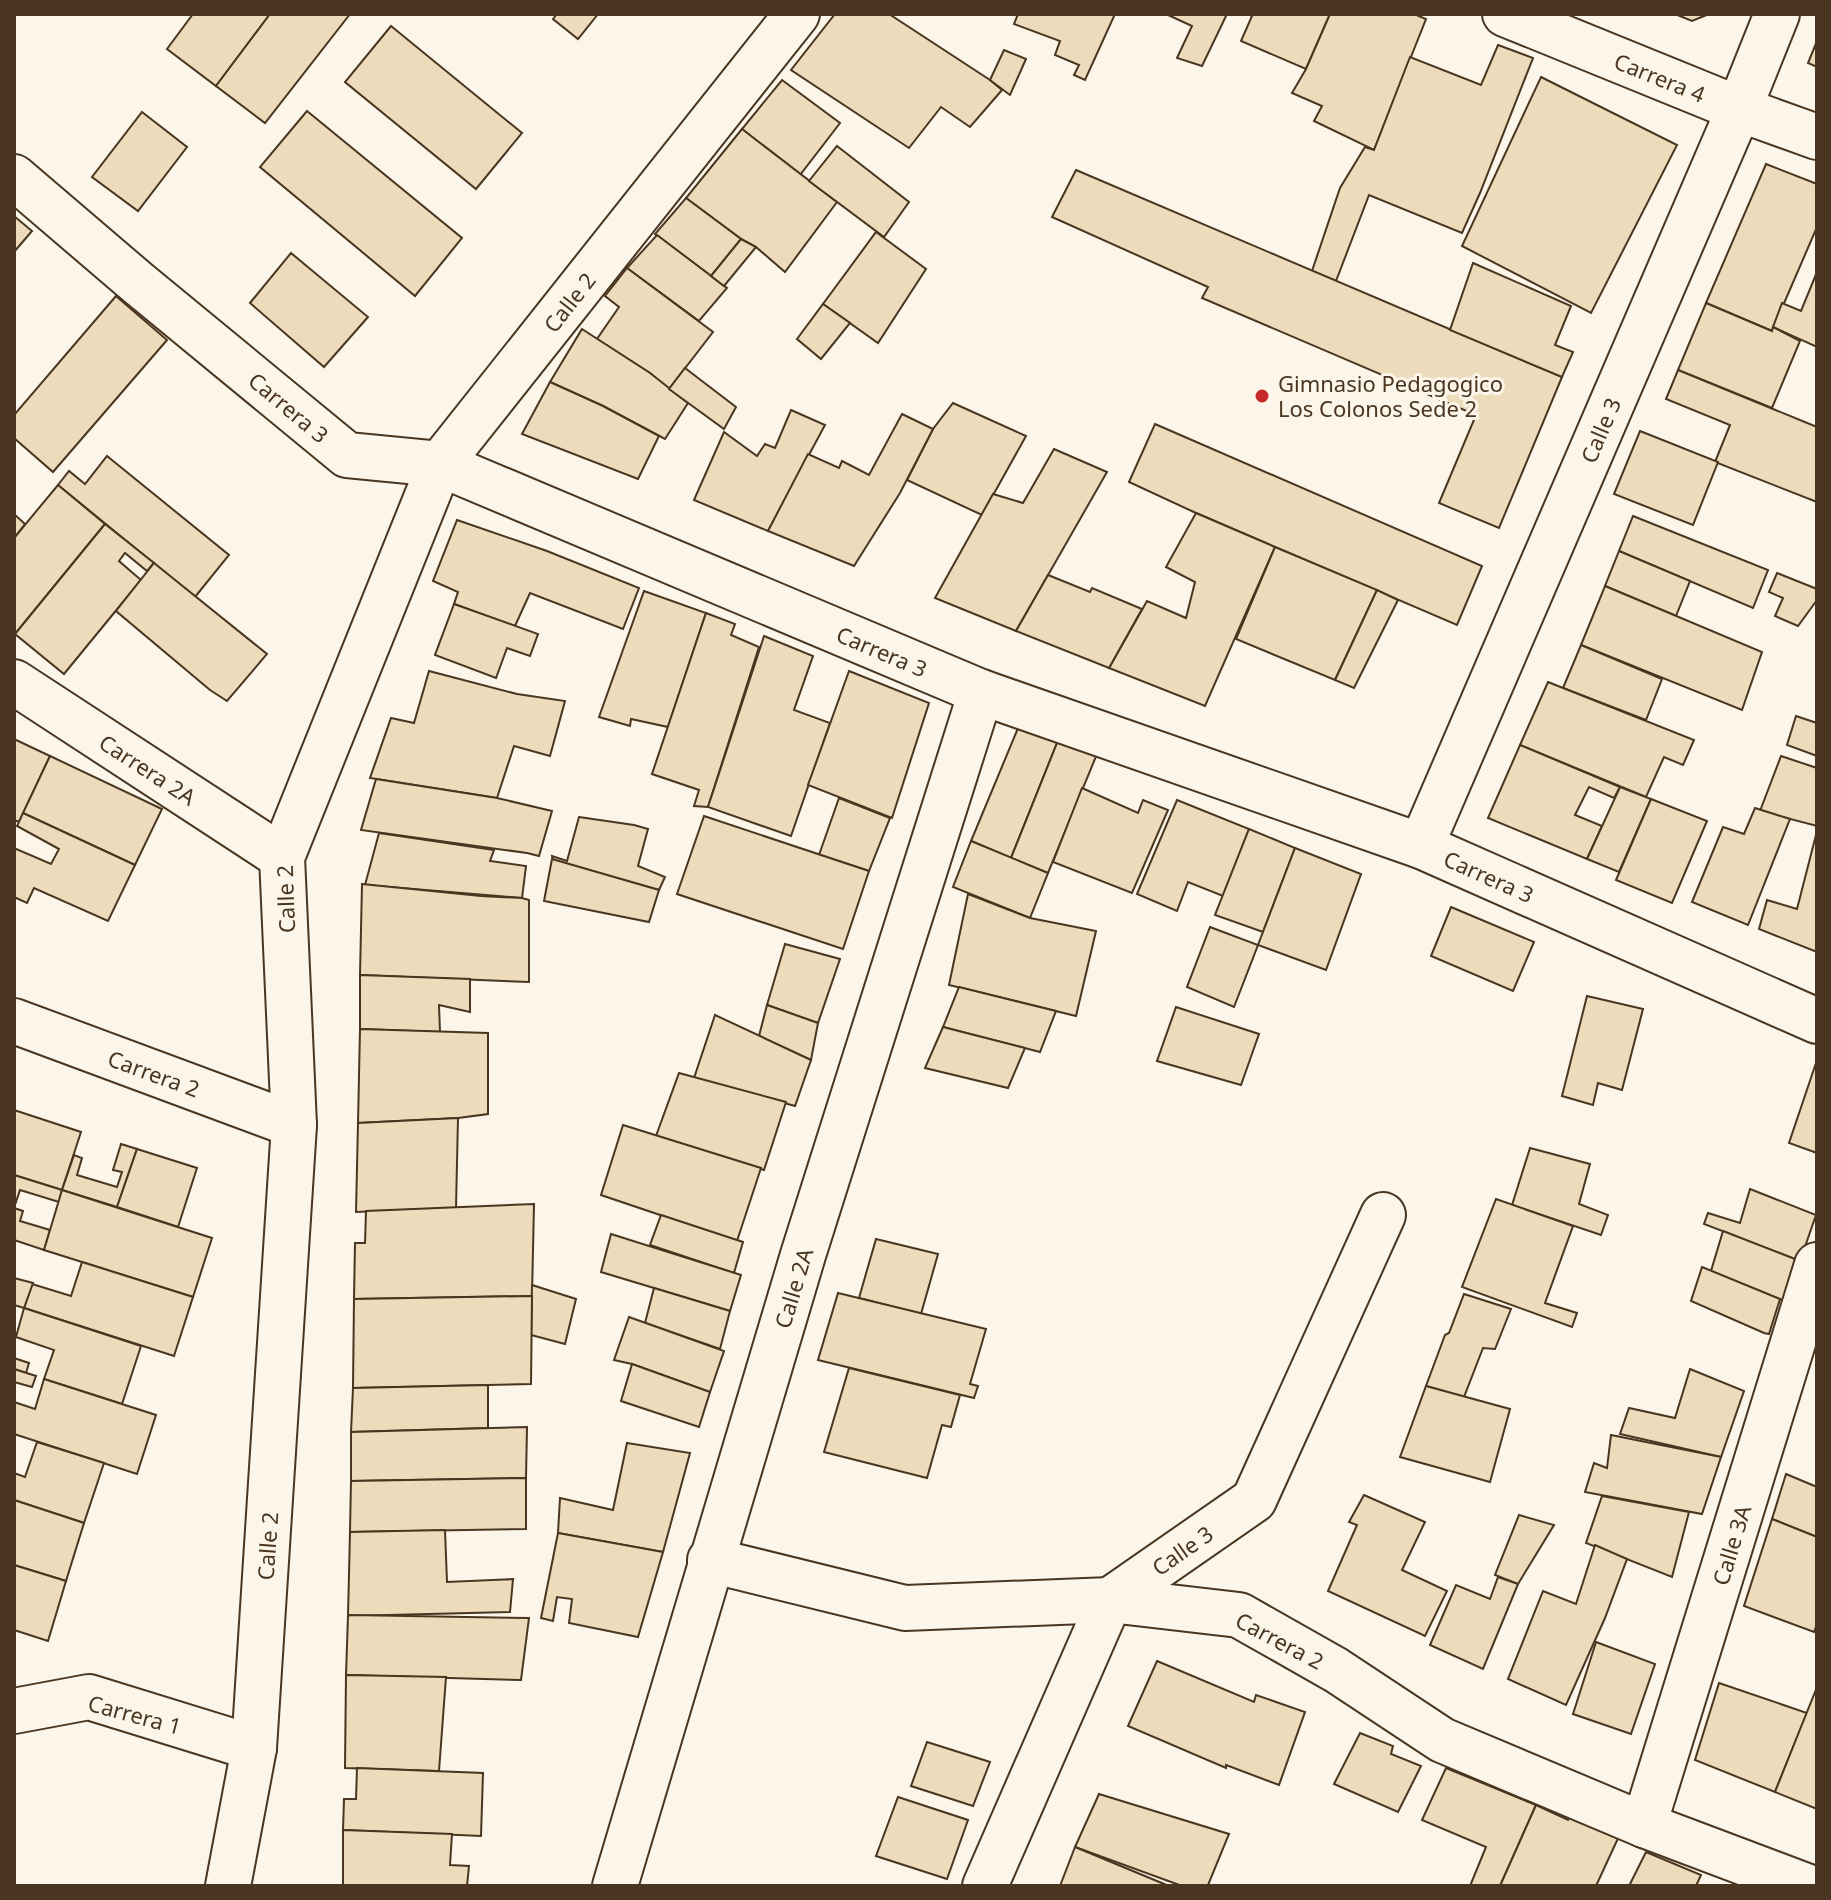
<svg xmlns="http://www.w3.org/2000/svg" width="1831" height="1900" viewBox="0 0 1831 1900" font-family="'Noto Sans',sans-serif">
<rect width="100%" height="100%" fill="#fbf6e9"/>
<!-- building -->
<g fill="#ecdcbc" stroke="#4a3520" stroke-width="2">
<path d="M193,14h77l-54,72 -49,-37z"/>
<path d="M270,14h80l-85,109 -49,-37z"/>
<path d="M557,14h41l-20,25 -25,-20z"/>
<path d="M835,14h54l101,66 12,10 -32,37 -29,-20 -32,41 -118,-78z"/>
<path d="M1018,14h97l-30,66 -11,-5 5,-10 -24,-10 5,-14 -46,-17z"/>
<path d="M1166,14h61l-25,52 -25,-8 15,-32z"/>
<path d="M1248,14h82l-24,55 -65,-28 11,-25z"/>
<path d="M1330,14h84l12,5 -52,131 -60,-29 8,-15 -30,-13 14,-24z"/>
<path d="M1675,14h34l-17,7z"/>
<path d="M391,26l131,107 -46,56 -131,-107z"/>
<path d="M1817,41v26l-9,-4z"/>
<path d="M1498,45l35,13 -53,135 -18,40 -93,-38 -33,86 -24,-10 28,-83 25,-41 9,3 36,-93 71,28z"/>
<path d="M1004,50l22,9 -16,36 -20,-15z"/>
<path d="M1541,77l136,68 -86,168 -129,-67z"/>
<path d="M782,80l58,43 -40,52 -58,-46z"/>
<path d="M307,111l155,127 -47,58 -155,-129z"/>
<path d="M142,112l45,35 -49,64 -46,-34z"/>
<path d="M742,129l95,73 -52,70 -29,-25 -15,-8 -55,-41z"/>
<path d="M837,146l72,56 -25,35 -75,-56z"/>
<path d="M1766,164l51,20v43l-45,104 -66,-28z"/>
<path d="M1076,170l486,207 -63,151 -60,-25 37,-88 -274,-117 6,-11 -156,-70z"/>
<path d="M686,198l55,41 -30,37 -56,-42z"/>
<path d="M14,216l18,15 -18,21z"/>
<path d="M876,232l50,37 -48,74 -55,-39z"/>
<path d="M657,235l70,53 -28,33 -72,-53z"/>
<path d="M741,239l15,8 -32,39 -13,-10z"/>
<path d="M291,253l77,64 -44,50 -74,-64z"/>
<path d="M1473,263l98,43 -16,39 18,7 -11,25 -112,-47z"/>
<path d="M627,268l86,64 -44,57 -19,-16 -53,-34 22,-32 -14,-11z"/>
<path d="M1817,272v75l-44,-20 9,-24 19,8z"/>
<path d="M116,296l51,44 -114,132 -39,-34v-23z"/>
<path d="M1706,303l66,28 1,-4 27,14 -28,67 -94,-38z"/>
<path d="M823,304l27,19 -29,36 -24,-20z"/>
<path d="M582,329l68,44 38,30 -23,36 -62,-33 -53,-24z"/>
<path d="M685,368l51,39 -12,22 -55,-40z"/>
<path d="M1678,370l139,57v75l-102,-40 15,-37 -64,-26z"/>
<path d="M550,382l53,24 56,30 -21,43 -116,-45z"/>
<path d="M953,403l73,33 -44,79 -75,-35 26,-51z"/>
<path d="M791,410l34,15 -57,106 -74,-31 30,-68 33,24 8,-12 10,4z"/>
<path d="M902,414l31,15 -33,64 -46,73 -86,-35 40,-77 31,14 3,-7 27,14z"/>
<path d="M1155,424l327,142 -25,59 -261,-112 -67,-31z"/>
<path d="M1640,431l78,31 -25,63 -79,-31z"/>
<path d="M1054,449l53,23 -91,159 -81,-33 58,-104 30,9z"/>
<path d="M107,456l122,99 -34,42 -137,-112 11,-14 16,13z"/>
<path d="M58,485l47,39 -90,110 -1,-96z"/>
<path d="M1196,513l79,34 -70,159 -96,-38 38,-67 39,17 9,-36 -29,-15z"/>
<path d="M14,514l11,10 -11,14z"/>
<path d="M1633,516l135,54 -15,38 -134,-57z"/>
<path d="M457,520l90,31 92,37 -16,41 -93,-36 -15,33 -61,-22 4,-12 -25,-11z"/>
<path d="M105,524l49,39 -7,8 -22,-18 -6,8 22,19 -77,94 -49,-40z"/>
<path d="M1275,547l102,43 -42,90 -99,-41z"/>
<path d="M1619,551l71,30 -14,35 -71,-30z"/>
<path d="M154,563l113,91 -40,47 -17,-11 -94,-79z"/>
<path d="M1777,573l40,16v11l-19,26 -23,-10 8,-18 -14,-6z"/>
<path d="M1048,575l42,17 2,-4 50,21 -33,59 -93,-37z"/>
<path d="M1605,586l157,66 -20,58 -161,-65z"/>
<path d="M1377,590l21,10 -44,88 -19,-8z"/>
<path d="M644,591l62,22 -38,114 -37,-8 -1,7 -31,-9z"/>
<path d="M454,604l84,30 -8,22 -23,-8 -11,30 -61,-23z"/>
<path d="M706,613l29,11 -4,11 28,12 -51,160 -14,-1 5,-16 -47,-16z"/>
<path d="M764,636l49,20 -19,54 36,13 -39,113 -83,-29z"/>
<path d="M1581,645l81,34 -16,41 -83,-32z"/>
<path d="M429,671l88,23 48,7 -15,55 -36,-10 -17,52 -127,-20 21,-60 23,5z"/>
<path d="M849,671l80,32 -37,115 -84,-33z"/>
<path d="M1548,682l146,58 -11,25 -19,-8 -18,40 -126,-52z"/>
<path d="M1796,716l21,7v33l-30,-11z"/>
<path d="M1021,721l38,17 -48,120 -40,-17z"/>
<path d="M1059,738l38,16 -49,119 -37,-15z"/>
<path d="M14,739l36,17 -31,66 -5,-2z"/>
<path d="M1520,745l100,42 -6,11 -25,-11 -14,28 27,11 -15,33 -99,-41z"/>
<path d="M50,756l112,53 -27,56 -112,-52z"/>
<path d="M1781,756l36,12v58l-57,-15z"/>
<path d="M376,779l121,19 55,13 -13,45 -12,-3 -166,-23z"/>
<path d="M1620,787l31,12 -32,73 -32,-13z"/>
<path d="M1082,788l56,25 5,-13 25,10 -36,83 -79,-31z"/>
<path d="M839,798l51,20 -21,53 -50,-16z"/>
<path d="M1651,799l56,22 -35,82 -56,-23z"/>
<path d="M1177,800l72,29 -26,67 -35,-14 -11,29 -40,-17z"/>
<path d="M1755,808l35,11 -42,106 -56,-23 31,-75 21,7z"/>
<path d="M23,813l112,52 -27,56 -74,-33 -7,15 -13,-6v-49l37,16 8,-15 -42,-23z"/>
<path d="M704,816l165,55 -26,78 -166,-55z"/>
<path d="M579,817l55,8 14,4 -10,37 27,11 -6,13 -106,-30 -1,-4 15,5z"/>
<path d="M1249,829l46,19 -32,84 -48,-17z"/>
<path d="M1817,831v121l-58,-23 8,-29 30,9z"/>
<path d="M379,833l115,17 -4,11 36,5 -4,32 -157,-13z"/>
<path d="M971,841l77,32 -18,45 -77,-31z"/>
<path d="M1295,848l66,26 -35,96 -68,-25z"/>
<path d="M552,859l107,31 -10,32 -105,-21z"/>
<path d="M362,884l119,12 41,2 7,2v82l-169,-7z"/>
<path d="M968,894l62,24 66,13 -20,85 -127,-31z"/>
<path d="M1451,907l83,35 -21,49 -82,-35z"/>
<path d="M1210,927l48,18 -24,62 -47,-20z"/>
<path d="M785,944l55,15 -22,64 -51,-18z"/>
<path d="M360,975l110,4v33l-31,-7 1,27 -80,-3z"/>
<path d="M959,987l97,24 -16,41 -97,-25z"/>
<path d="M1587,996l56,13 -21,81 -24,-7 -5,22 -31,-9z"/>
<path d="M767,1005l51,18 -7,37 -52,-24z"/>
<path d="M1176,1007l83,27 -18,51 -84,-24z"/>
<path d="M715,1015l96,45 -16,46 -101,-28z"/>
<path d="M943,1027l82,21 -17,40 -83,-20z"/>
<path d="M360,1029l128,4v81l-30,4 -100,5z"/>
<path d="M1817,1060v93l-28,-10z"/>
<path d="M679,1073l107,29 -22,68 -108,-34z"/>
<path d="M14,1110l67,22 -19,58 -48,-15z"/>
<path d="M458,1118l-2,90 -100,4 2,-89z"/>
<path d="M623,1125l138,43 -24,73 -136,-46z"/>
<path d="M121,1144l16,5 -20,58 -55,-17 12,-35 8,3 -5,17 40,12 5,-15 -9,-2z"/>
<path d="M1530,1148l60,16 -11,40 29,11 -7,20 -89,-30z"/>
<path d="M137,1149l60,19 -19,59 -61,-20z"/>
<path d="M14,1175l48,15 -3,12 -39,-12 -6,18 9,3 -3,10 30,9 -6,20 -30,-10z"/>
<path d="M1750,1189l66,26 -16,46 -96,-37 4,-11 32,10z"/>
<path d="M62,1190l150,48 -19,59 -149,-47z"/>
<path d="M1496,1199l77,27 -28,77 32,10 -5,14 -110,-40z"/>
<path d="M534,1204l-2,92 -178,3 1,-56h10l1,-32z"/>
<path d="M661,1215l82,27 -9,31 -84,-28z"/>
<path d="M1723,1231l77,30 -13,41 -76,-31z"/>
<path d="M611,1234l130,41 -11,36 -129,-39z"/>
<path d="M876,1239l62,15 -17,60 -62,-16z"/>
<path d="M82,1262l111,35 -19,59 -150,-48 8,-24 39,12z"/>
<path d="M1702,1267l78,32 -11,35 -5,-1 -73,-32z"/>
<path d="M14,1278l19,5 -9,25 -10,-3z"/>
<path d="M532,1285l44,14 -11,45 -34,-9z"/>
<path d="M654,1288l76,23 -10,38 -75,-26z"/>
<path d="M838,1293l148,36 -16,55 8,2 -4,12 -156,-38z"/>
<path d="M1464,1294l47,15 -16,40 -12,-1 -19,49 -38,-11 19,-51 4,-2z"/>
<path d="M532,1296l-1,88 -178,4 1,-89z"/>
<path d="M24,1308l117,38 -19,58 -78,-25 10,-29 -38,-13z"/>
<path d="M629,1317l95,34 -14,41 -78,-28 -18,-4z"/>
<path d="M14,1358l15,5 -3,10 -12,-4z"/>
<path d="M632,1364l78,28 -11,35 -78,-26z"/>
<path d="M849,1368l111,27 -9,32 -9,-2 -15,53 -103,-26z"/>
<path d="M14,1369l22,7 -4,11 -18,-5z"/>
<path d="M1690,1369l54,22 -23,66 -101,-23 9,-26 46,10z"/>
<path d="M44,1379l112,36 -19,59 -123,-40v-32l21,7z"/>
<path d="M488,1385v43l-137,4 2,-44z"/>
<path d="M1426,1386l84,23 -20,73 -90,-25z"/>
<path d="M527,1427l-1,51 -175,3v-49z"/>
<path d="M1611,1435l110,22 -19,57 -117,-22 9,-29 13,5z"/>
<path d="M37,1442l67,21 -20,60 -70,-23v-27l11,4z"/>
<path d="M627,1443l63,10 -27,99 -105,-19 2,-35 53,12z"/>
<path d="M1786,1474l31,13v50l-45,-18z"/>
<path d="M526,1478v51l-176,3 1,-51z"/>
<path d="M1364,1495l61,27 -23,48 45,21 -22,45 -97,-45 29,-66 -8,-3z"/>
<path d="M1602,1496l87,16 -17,65 -86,-34z"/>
<path d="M14,1500l70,23 -18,58 -52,-16z"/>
<path d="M1519,1515l35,10 -36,59 -23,-9z"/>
<path d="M1772,1519l45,18v87l-3,8 -70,-26z"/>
<path d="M445,1530l2,52 66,-3 -3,33 -162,4 2,-84z"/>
<path d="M558,1533l105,19 -25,85 -69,-14 3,-24 -15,-2 -4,24 -12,-3z"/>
<path d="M1595,1545l32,14 -22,59 -39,87 -58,-26 35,-88 33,13z"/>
<path d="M14,1565l52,16 -18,60 -34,-11z"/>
<path d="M1498,1577l20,7 -35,85 -53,-24 26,-60 34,14z"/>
<path d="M350,1615l179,3 -8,62 -175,-5 2,-59z"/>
<path d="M1596,1642l59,22 -24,70 -58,-20z"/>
<path d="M1157,1661l97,41 2,-7 49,17 -26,73 -53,-20v3l-98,-42z"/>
<path d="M346,1675l100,2 -7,94 -94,-3z"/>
<path d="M1719,1683l88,30 -32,79 -80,-32z"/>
<path d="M1817,1687v122l-42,-17z"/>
<path d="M1360,1733l33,13 -2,8 30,12 -23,46 -64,-28z"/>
<path d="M927,1742l63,20 -17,44 -62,-20z"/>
<path d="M357,1768l126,5 -2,63 -138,-6 1,-31h12z"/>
<path d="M1446,1768l90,37 -36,81h-30l16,-39 -64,-27z"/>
<path d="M1099,1794l130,40 -21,51 2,1h-28l-107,-39z"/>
<path d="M898,1797l70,23 -21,59 -71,-23z"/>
<path d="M1536,1805l32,15 3,-7 49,21 -24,52h-96z"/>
<path d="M343,1830l109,4 -2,31 19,1 -2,20h-124z"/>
<path d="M1075,1847l94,39h-109z"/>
<path d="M1646,1852l55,23 -5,11h-67z"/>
</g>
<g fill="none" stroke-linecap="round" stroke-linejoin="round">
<!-- minor casing -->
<g stroke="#4a3520" stroke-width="48">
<g id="minor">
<path d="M1505,14l234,95 78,28"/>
<path d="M14,177l124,106 209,172 93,9 541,228 440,154 396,175"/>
<path d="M14,682l268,175"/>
<path d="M1421,846l318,-737 38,-95"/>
<path d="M14,1021l280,104"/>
<path d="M710,1560l195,48 205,-8 129,15 97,55 106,70 202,85 162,61"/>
<path d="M14,1711l75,-14 165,51"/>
<path d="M1644,1825l173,-560"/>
<path d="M228,1886l26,-138 40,-623 -12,-268 158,-393 357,-450"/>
<path d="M615,1886l188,-631 178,-563"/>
<path d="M985,1886l125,-286 144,-100 129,-285"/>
</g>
</g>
<!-- minor -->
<use href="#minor" stroke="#fbf6e9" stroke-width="44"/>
</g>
<!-- markers -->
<circle fill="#c62828" stroke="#fbf6e9" stroke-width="3" cx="1262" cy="396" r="8"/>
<g text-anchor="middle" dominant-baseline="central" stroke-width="6" stroke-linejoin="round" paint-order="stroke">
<!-- street labels -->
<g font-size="22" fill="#4a3520" stroke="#fbf6e9">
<text transform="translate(1660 77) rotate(22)">Carrera 4</text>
<text transform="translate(569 302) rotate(-52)">Calle 2</text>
<text transform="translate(289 407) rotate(40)">Carrera 3</text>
<text transform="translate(1600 430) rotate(-67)">Calle 3</text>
<text transform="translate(882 651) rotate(23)">Carrera 3</text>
<text transform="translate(148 769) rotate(33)">Carrera 2A</text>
<text transform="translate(1489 876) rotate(24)">Carrera 3</text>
<text transform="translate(285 899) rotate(-92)">Calle 2</text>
<text transform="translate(154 1073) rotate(20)">Carrera 2</text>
<text transform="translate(793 1288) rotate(-73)">Calle 2A</text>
<text transform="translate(1731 1545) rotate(-73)">Calle 3A</text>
<text transform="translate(267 1546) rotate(-86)">Calle 2</text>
<text transform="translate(1182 1550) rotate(-35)">Calle 3</text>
<text transform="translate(1280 1640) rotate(28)">Carrera 2</text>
<text transform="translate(135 1714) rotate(15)">Carrera 1</text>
</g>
<!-- poi labels -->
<g font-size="22" fill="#4a3520" stroke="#fbf6e9" text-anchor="start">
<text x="1278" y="383">Gimnasio Pedagogico<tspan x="1278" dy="25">Los Colonos Sede 2</tspan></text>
</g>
</g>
<!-- border -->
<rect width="1831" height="1900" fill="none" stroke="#4a3520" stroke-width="32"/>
</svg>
